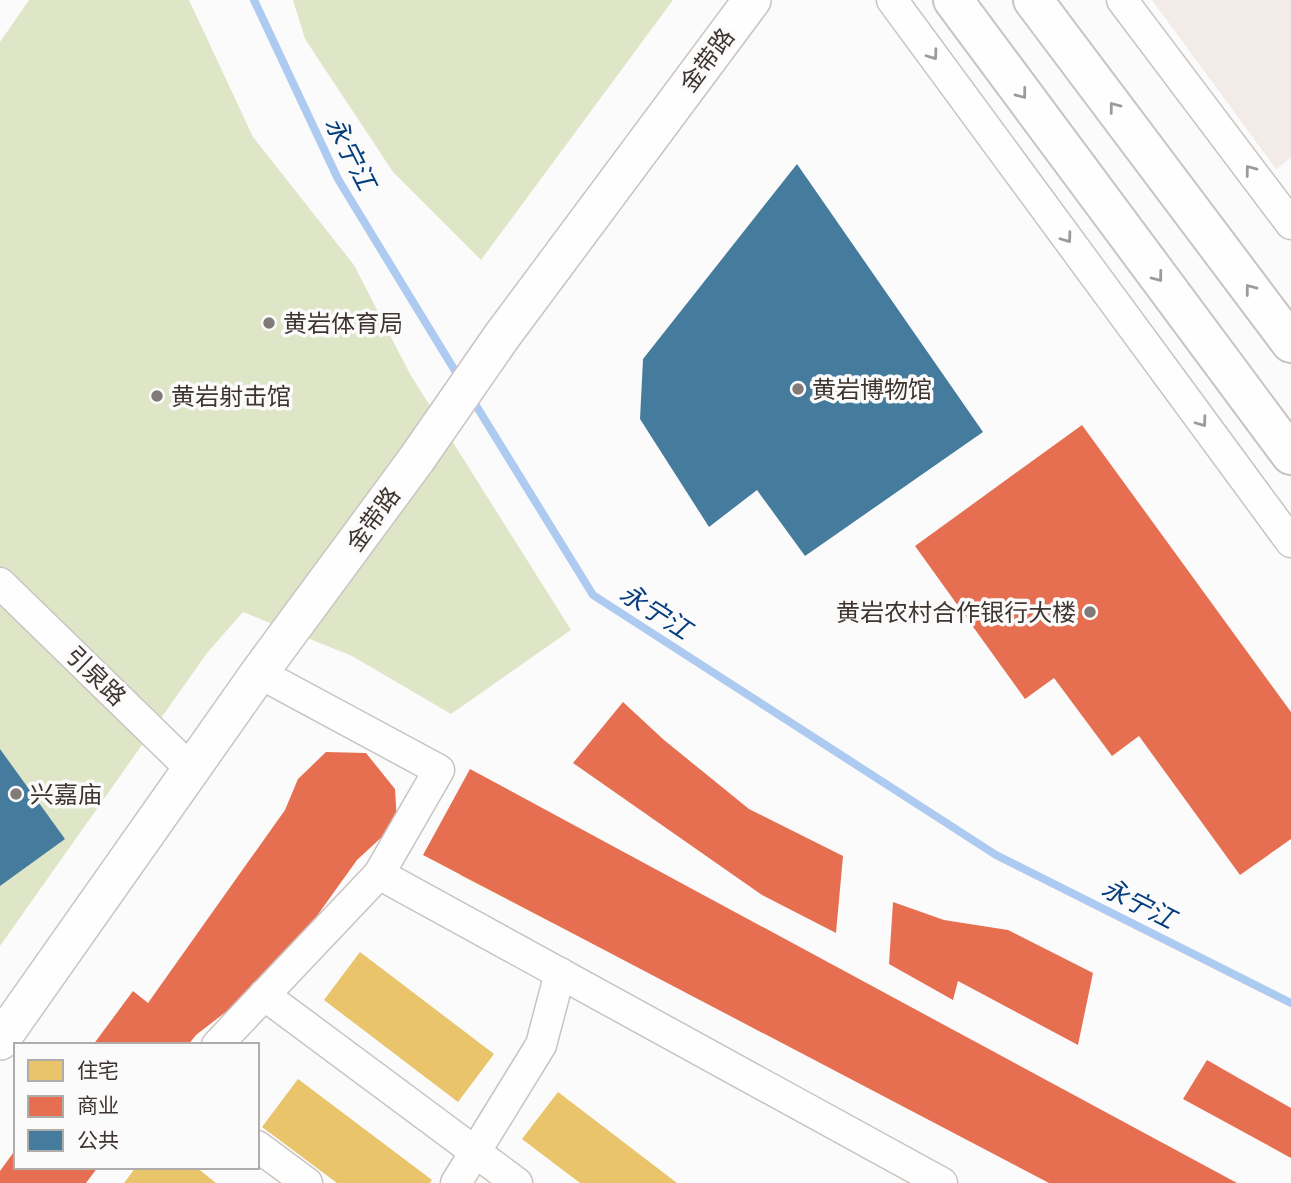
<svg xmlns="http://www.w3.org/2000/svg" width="1291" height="1183" viewBox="0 0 1291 1183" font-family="Ubuntu,'Noto Sans SC',sans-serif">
<rect width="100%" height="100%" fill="#fbfbfb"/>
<!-- built -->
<path fill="#f3ebe7" d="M1152,0h139v158l-15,11z"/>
<!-- green -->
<g fill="#dfe6c8">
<path d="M29,0h160l64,137 101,128 56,109 161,256 -120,84 -99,-58 -109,-44 -36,41 -207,293v-904z"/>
<path d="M293,0h380l-192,260 -88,-88 -88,-133z"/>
</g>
<!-- homes -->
<g fill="#e9c46a">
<path d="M490,811l93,55 -30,57 -93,-48z"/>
<path d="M638,882l93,54 -31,57 -93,-48z"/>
<path d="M360,952l134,102 -36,48 -134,-102z"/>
<path d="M798,971l92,55 -30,57 -93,-49z"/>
<path d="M944,1049l93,51 -32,59 -93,-50z"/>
<path d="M298,1079l134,101 -2,3h-93l-75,-56z"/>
<path d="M558,1092l119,91h-97l-58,-44z"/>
<path d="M1111,1135l88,48h-113z"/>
<path d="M136,1167h60l20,16h-92z"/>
</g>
<!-- shops -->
<g fill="#e76f51">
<path d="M1082,425l209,287v127l-51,36 -101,-139 -27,20 -58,-78 -29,21 -110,-153z"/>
<path d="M623,702l41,38 85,69 94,47 -7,77 -74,-38 -189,-132z"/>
<path d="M326,752l40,1 29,36 2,34 -40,37 -81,113 -80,62 -8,10h-95l40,-54 15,12 137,-193 13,-31z"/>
<path d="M470,769l767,414h-188l-626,-328z"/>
<path d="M893,902l51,18 64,10 85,43 -15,72 -120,-64 -5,19 -64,-36z"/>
<path d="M1207,1060l84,48v50l-108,-59z"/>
<path d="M16,1149v18h82l-12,16h-86v-12z"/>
</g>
<!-- public -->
<g fill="#457b9d">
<path d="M797,164l186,268 -178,124 -48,-66 -48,37 -69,-108 3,-60z"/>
<path d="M0,749l65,90 -65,47z"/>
</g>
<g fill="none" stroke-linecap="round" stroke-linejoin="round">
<!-- stream -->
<g stroke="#adcaf1" stroke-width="8">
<path d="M254,0l84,179 122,200"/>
<path d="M472,399l121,196 403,260 295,148"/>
</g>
<!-- minor casing -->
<g stroke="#c9c4c2" stroke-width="33">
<g id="minor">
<path d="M892,0l399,542"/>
<path d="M1122,0l169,224"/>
<path d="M0,583l192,187"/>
<path d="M379,874l563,309"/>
<path d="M264,995l253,188"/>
<path d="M217,1045l162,-171 60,-104 -180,-97"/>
<path d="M257,1146l50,37"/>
<path d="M456,1183l85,-138 19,-72"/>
</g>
</g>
<!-- major casing -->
<g stroke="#c9c4c2" stroke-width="40">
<path id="major" d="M0,1041l259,-368 157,-213 86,-124 250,-336"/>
</g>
<!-- highway casing -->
<g stroke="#c9c4c2" stroke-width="42">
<g id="highway">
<path d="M953,0l338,455"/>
<path d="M1033,0l258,343"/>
</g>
</g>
<!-- minor -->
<use href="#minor" stroke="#fefefe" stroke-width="30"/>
<!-- major -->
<use href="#major" stroke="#fefefe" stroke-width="37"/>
<!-- highway -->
<use href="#highway" stroke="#fefefe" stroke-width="38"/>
</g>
<!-- one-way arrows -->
<defs><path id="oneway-chevron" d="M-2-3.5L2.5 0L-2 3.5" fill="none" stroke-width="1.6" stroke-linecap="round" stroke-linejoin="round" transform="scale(1.75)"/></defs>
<g stroke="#9e9a97">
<use href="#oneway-chevron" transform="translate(933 55) rotate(54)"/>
<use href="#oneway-chevron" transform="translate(1022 94) rotate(53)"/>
<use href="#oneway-chevron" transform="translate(1114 107) rotate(-127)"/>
<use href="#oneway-chevron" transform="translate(1250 170) rotate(-127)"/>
<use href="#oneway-chevron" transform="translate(1067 238) rotate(54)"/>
<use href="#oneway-chevron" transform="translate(1158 277) rotate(53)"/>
<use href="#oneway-chevron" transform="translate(1250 289) rotate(-127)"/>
<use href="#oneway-chevron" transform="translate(1202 422) rotate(54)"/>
</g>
<!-- markers -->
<g fill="#817a77" stroke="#fbfbfb" stroke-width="2.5">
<circle cx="269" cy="323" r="7"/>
<circle cx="798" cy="389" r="7"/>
<circle cx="157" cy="396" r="7"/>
<circle cx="1090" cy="612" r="7"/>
<circle cx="16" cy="794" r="7"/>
</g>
<g text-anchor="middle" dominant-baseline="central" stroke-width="7" stroke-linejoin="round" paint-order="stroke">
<!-- street labels -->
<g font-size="24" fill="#3f3530" stroke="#fbfbfb">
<text transform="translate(707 60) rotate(-53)">金带路</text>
<text transform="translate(373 519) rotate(-54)">金带路</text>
<text transform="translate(96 676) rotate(44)">引泉路</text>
</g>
<!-- poi labels -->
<g font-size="24" fill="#3f3530" stroke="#fbfbfb" text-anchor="start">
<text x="283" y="323">黄岩体育局</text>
<text x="812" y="389">黄岩博物馆</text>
<text x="171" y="396">黄岩射击馆</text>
<text x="1076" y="612" text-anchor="end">黄岩农村合作银行大楼</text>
<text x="30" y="794">兴嘉庙</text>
</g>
<!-- water labels -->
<g font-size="26" font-style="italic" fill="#053d7e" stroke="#fbfbfb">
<text transform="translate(351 153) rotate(63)">永宁江</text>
<text transform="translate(656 611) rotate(33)">永宁江</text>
<text transform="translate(1139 903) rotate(27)">永宁江</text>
</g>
</g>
<!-- legend -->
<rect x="14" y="1043" width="245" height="126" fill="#fbfbfb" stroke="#b0acaa" stroke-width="2"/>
<rect x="28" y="1060" width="35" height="21" fill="#e9c46a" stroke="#b0acaa" stroke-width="2"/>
<text x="77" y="1078" font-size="21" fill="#3f3530">住宅</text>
<rect x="28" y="1096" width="35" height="21" fill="#e76f51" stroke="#b0acaa" stroke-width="2"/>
<text x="77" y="1113" font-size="21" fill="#3f3530">商业</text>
<rect x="28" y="1130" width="35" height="21" fill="#457b9d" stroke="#b0acaa" stroke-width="2"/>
<text x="77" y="1148" font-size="21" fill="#3f3530">公共</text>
</svg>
